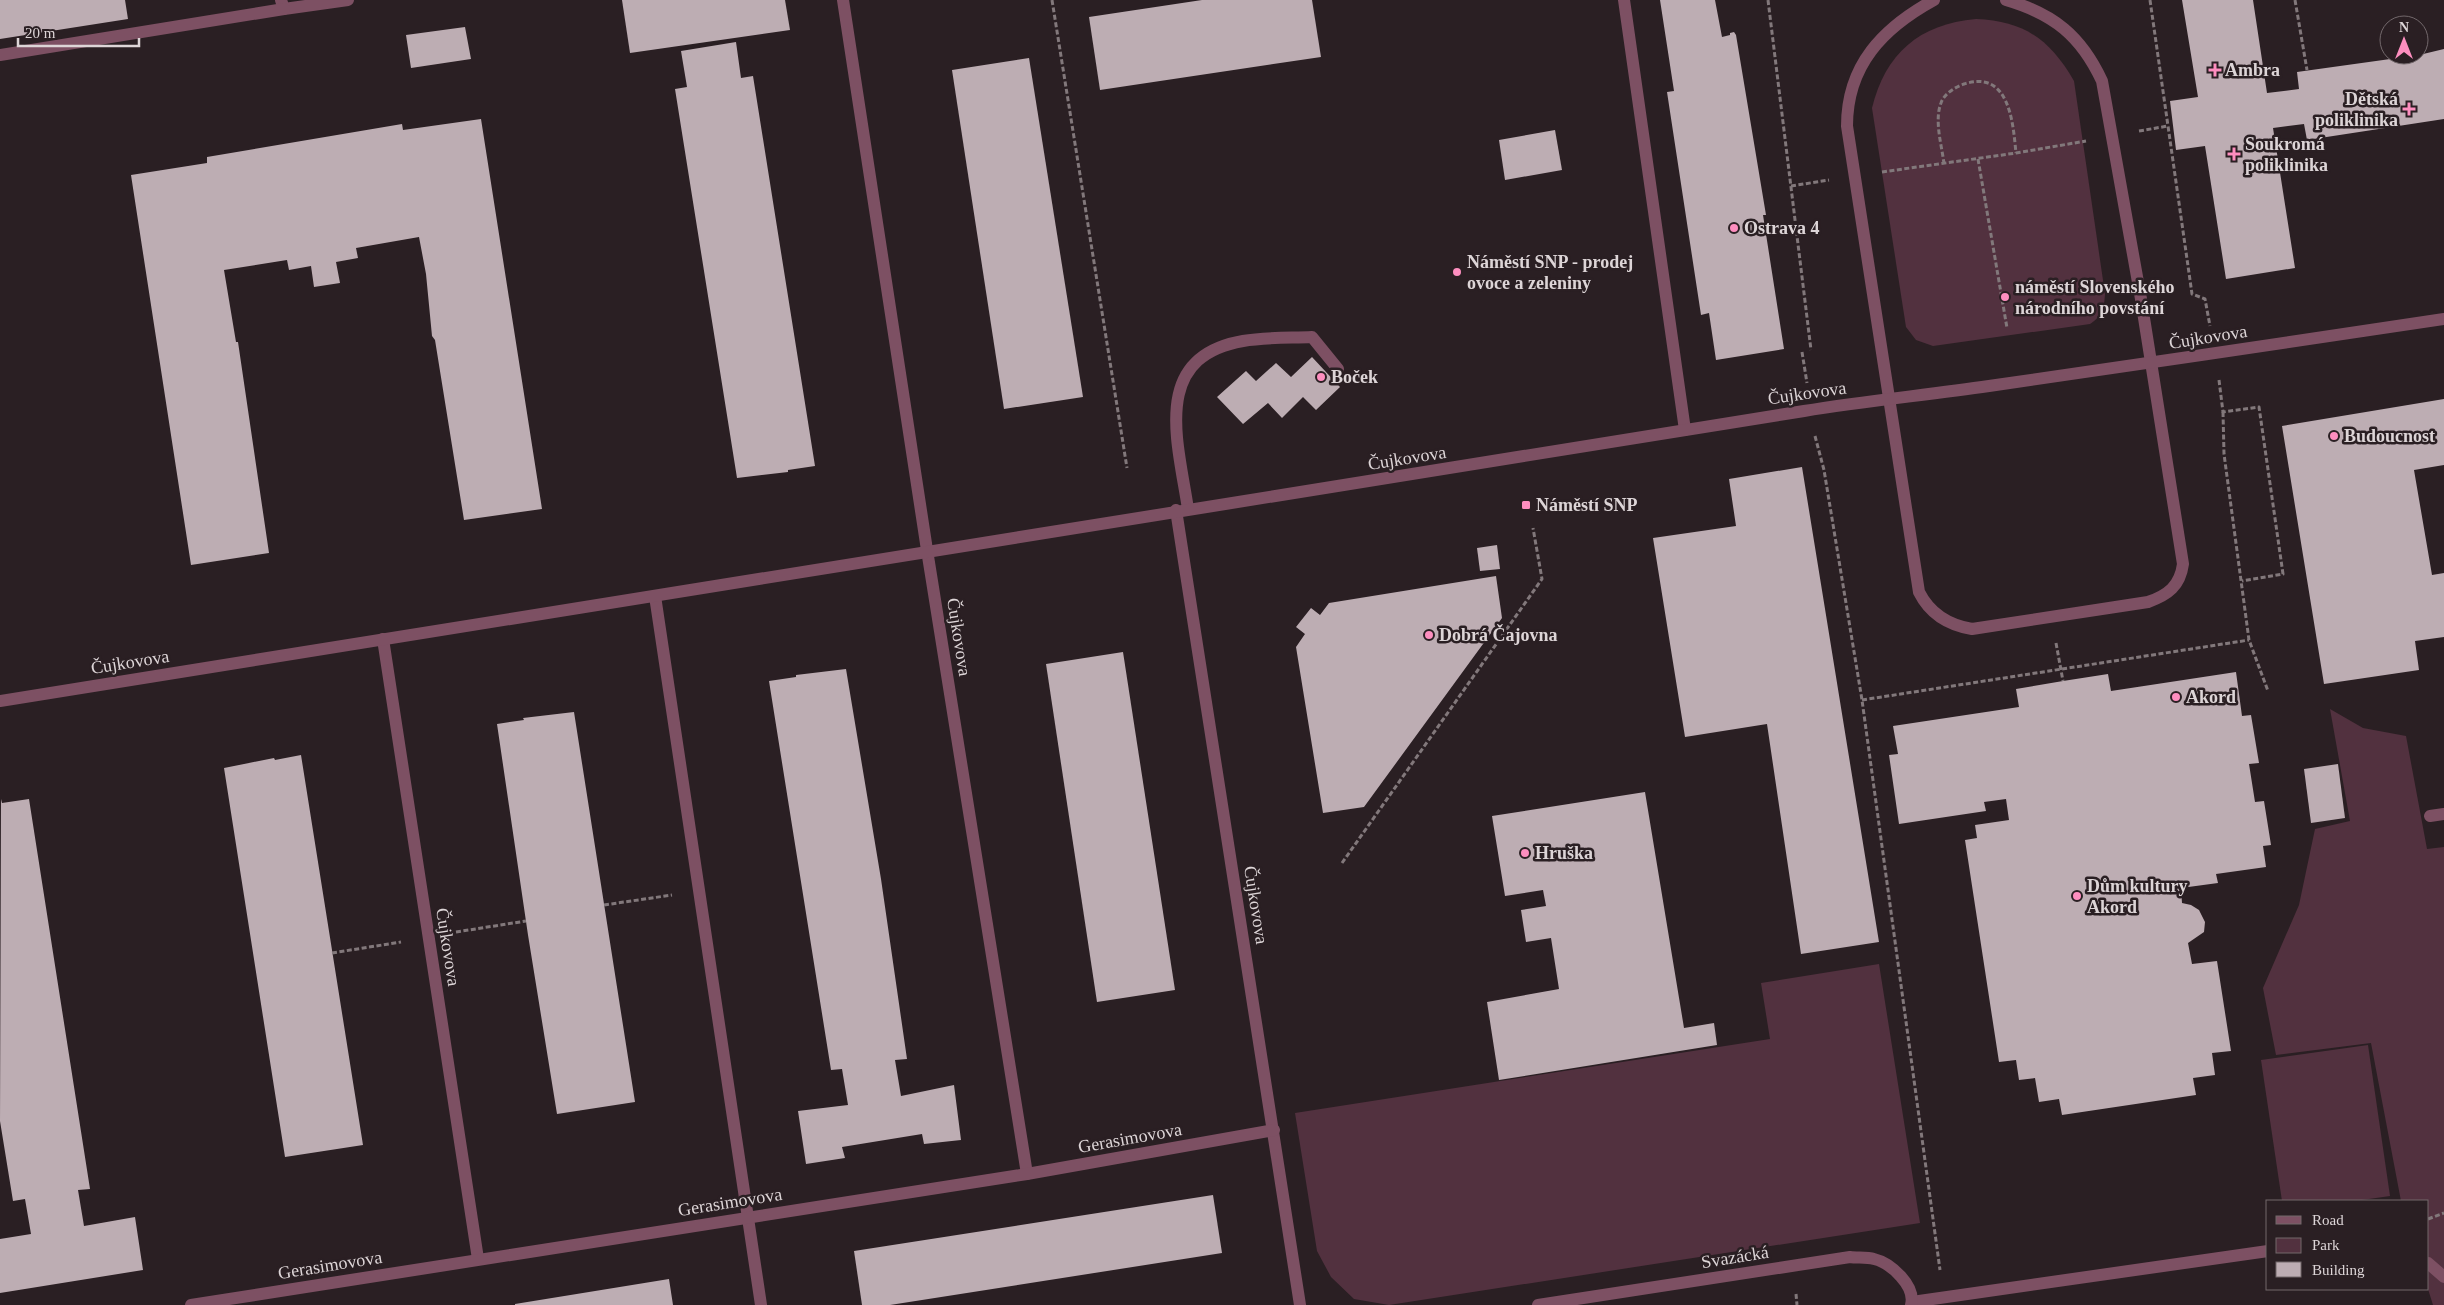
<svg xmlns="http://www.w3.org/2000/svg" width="2444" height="1305" viewBox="0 0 2444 1305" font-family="Georgia,serif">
<rect width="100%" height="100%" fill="#2a1f23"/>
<!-- green -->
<g fill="#52313f">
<path d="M1976,19c49,2 74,21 98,62l31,213c-1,15 -3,22 -15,30l-157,22 -17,-6 -10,-13 -34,-219c13,-54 47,-84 104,-89z"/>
<path d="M2330,709l33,19 43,8 21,113 17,-2v458h-11l-5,-16v-88h-27l-30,-158 -95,12 -13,-67 36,-83 16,-76 35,-8z"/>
<path d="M1879,964l41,259 -531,82 -35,-6 -23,-22 -14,-26 -22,-138 475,-74 -9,-56z"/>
<path d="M2368,1045l22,151 -35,5h-73l-21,-141z"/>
</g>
<!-- building -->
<g fill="#bdadb3">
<path d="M0,0h125l3,19 -128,20z"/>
<path d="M622,0h163l5,30 -160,23z"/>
<path d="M1202,0h110l9,57 -221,33 -11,-73z"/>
<path d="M1660,0h55l7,37 8,-2v-2l4,-1 2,3 30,180h-3l21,134 -68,11 -7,-47 -8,2 -34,-223 7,-1z"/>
<path d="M2182,0h71l14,93 32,-4 -2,-17 122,-17 25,-6v70l-137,21 -3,-16 -31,4 22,140 -69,11 -21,-133 -29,4 -6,-49 28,-4z"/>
<path d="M465,27l6,32 -60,9 -5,-33z"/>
<path d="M736,42l5,36 12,-2 62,390 -27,4v2l-51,6 -62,-389 12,-2 -6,-36z"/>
<path d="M1029,58l54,339 -79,12 -52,-339z"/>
<path d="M481,119l61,390 -78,11 -29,-180 -3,-4 -6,-62 -7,-37 -63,11 2,10 -22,4 4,21 -26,4 -3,-21 -22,4 -2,-10 -63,10 12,72h2l31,211 -78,12 -60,-390 76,-12v-6l195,-33 1,6z"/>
<path d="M1555,130l7,40 -57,10 -6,-40z"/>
<path d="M1312,357l28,30 -24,23 -13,-13 -21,21 -14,-15 -25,21 -26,-27 29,-26 10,10 20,-18 15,14z"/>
<path d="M2444,399v66l-30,5 18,105 12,-2v64l-29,4 4,29 -95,14 -42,-258z"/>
<path d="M1802,467l77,475 -78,12 -34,-230 -82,13 -32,-199 83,-12 -7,-47z"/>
<path d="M1497,545l3,24 -20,2 -3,-23z"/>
<path d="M1496,576l6,42 -138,189 -41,6 -27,-166 9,-13 -9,-7 15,-19 9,7 9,-12z"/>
<path d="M1123,652l52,338 -78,12 -51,-338z"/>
<path d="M846,669l35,210 26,180 -12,1 6,36 53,-11 7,55 -37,4 -2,-10 -80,13 3,11 -39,6 -8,-53 50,-6 -6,-36 -11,1 -62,-389 27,-4v-2z"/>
<path d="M2236,672l6,44 9,-1 8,48 -10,1 6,38 9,-1 7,44 -8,1 3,21 -50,7 2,9 -37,5 1,15 9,2 8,5 6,12 -1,10 -16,11 4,21 25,-3 14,90 -19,2 3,22 -22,3 3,17 -134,20 -3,-16 -20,3 -4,-24 -16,2 -3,-20 -17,2 -34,-222 12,-2 -2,-13 34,-5 -3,-21 -22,3 2,9 -87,13 -10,-69 9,-1 -5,-28 126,-19 -3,-18 47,-8 45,-7 3,17z"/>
<path d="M574,712l61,390 -78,12 -29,-179 -31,-211 27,-4 -1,-2z"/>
<path d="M301,755l62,390 -78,12 -61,-389 50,-10 1,2z"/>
<path d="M2338,764l7,54 -34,5 -7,-54z"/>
<path d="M1645,792l39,236 30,-5 3,22 -218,35 -12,-78 72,-13 -8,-51 -25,4 -5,-32 25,-4 -3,-16 -38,6 -13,-80z"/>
<path d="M1,799l1,4 27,-4 61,390 -12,1 6,36 51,-9 8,53 -143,23v-54l31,-5 -6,-35 -12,2 -13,-80z"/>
<path d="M1213,1195l9,58 -332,52h-28l-8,-54z"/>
<path d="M669,1279l4,26h-158v-1z"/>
</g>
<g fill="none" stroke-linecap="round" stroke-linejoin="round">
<!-- path -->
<g stroke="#82787b" stroke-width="3" stroke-dasharray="5 2.5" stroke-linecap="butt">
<path d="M1052,0l75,468"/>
<path d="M1768,0l43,350"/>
<path d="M2150,0l18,126"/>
<path d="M2295,0l12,70"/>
<path d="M2139,131l29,-5 24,168 13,5 5,27"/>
<path d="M1978,159l29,169"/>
<path d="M1944,164c-2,-18 -10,-43 -3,-61 3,-9 14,-16 23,-19 46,-15 49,40 52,69"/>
<path d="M1882,172l134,-19 70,-12"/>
<path d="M1791,186l38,-6"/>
<path d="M1802,352l5,31"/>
<path d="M2219,380l4,32 36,-5 24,167 -41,7"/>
<path d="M2223,412l1,42 25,186 19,51"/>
<path d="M1815,436l9,34 38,230 78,570"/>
<path d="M2056,643l7,38"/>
<path d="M1862,700l387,-60"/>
<path d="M1342,863l200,-284 -9,-51"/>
<path d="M604,905l68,-10"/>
<path d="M456,932l70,-11"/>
<path d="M332,953l69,-11"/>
<path d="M2428,1219l16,-6"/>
<path d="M1796,1294l1,11"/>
</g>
<!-- service -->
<g stroke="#7d5063" stroke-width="12">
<path d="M1188,509c-10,-67 -38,-152 55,-168 22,-4 46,-3 69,-4l26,32"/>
<path d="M927,550l100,624"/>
<path d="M383,639l95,620"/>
<path d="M2428,1263l16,14"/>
<path d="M1912,1302l356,-51"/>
<path d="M1538,1305l312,-48c7,1 17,0 24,2 17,4 42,27 37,46"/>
</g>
<!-- minor -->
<g stroke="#7d5063" stroke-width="12">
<path d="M281,0l3,9 64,-9"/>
<path d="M843,0l84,550"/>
<path d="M1624,0l61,430"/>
<path d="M1934,0c-51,28 -87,65 -87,126l72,466c11,22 29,33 53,37l176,-27c20,-7 32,-16 35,-38l-42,-265 -39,-218c-21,-45 -48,-67 -96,-81"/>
<path d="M0,55l284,-46"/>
<path d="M1176,510l124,795"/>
<path d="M655,596l106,709"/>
<path d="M0,701c601,-97 1202,-196 1804,-290 62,-10 123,-16 185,-25 152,-22 303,-44 455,-67"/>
<path d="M2430,816l14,-2"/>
<path d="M191,1305l836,-131 247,-44"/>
</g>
</g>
<!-- markers -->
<g fill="#fd8ebf" stroke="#2a1f23" stroke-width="2">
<path d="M2212.5 62.5h5v5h5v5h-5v5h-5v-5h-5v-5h5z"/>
<path d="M2406.5 101.5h5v5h5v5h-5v5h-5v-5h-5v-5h5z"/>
<path d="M2231.5 146.5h5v5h5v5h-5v5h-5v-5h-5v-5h5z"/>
<circle cx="1734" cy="228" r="5"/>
<circle cx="1457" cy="272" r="5"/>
<circle cx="2005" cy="297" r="5"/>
<circle cx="1321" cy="377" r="5"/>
<circle cx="2334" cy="436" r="5"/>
<rect x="1521" y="500" width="10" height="10" rx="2.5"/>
<circle cx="1429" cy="635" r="5"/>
<circle cx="2176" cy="697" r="5"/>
<circle cx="1525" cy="853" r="5"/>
<circle cx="2077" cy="896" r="5"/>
</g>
<g text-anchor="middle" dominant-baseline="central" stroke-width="5" stroke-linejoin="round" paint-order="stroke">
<!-- poi labels -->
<g font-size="18" font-weight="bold" fill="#ddd5d7" stroke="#2a1f23" text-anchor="start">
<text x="2225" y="70">Ambra</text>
<text x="2398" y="99" text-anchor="end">Dětská<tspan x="2398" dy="21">poliklinika</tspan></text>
<text x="2245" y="144">Soukromá<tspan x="2245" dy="21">poliklinika</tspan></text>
<text x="1744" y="228">Ostrava 4</text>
<text x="1467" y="262">Náměstí SNP - prodej<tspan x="1467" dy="21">ovoce a zeleniny</tspan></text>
<text x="2015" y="287">náměstí Slovenského<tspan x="2015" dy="21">národního povstání</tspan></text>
<text x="1331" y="377">Boček</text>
<text x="2344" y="436">Budoucnost</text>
<text x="1536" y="505">Náměstí SNP</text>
<text x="1439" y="635">Dobrá Čajovna</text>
<text x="2186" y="697">Akord</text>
<text x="1535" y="853">Hruška</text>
<text x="2087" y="886">Dům kultury<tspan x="2087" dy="21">Akord</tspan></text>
</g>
<!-- street labels -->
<g font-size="18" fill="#ddd5d7" stroke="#2a1f23">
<text transform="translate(2208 337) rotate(-9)">Čujkovova</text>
<text transform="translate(1807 393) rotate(-8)">Čujkovova</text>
<text transform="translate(1407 458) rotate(-9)">Čujkovova</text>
<text transform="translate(959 637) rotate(81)">Čujkovova</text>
<text transform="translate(130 662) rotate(-9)">Čujkovova</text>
<text transform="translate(1256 905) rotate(81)">Čujkovova</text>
<text transform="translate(448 947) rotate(81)">Čujkovova</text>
<text transform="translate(1130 1138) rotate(-10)">Gerasimovova</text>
<text transform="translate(730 1202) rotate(-9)">Gerasimovova</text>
<text transform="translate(1735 1257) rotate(-9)">Svazácká</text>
<text transform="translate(330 1265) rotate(-9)">Gerasimovova</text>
</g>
</g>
<!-- legend -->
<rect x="2266" y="1200" width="162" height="90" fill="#2a1f23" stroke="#72686b"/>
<rect x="2276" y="1216" width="25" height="8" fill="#7d5063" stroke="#72686b"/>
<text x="2312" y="1225" font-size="15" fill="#ddd5d7">Road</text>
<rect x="2276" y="1238" width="25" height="15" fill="#52313f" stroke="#72686b"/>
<text x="2312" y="1250" font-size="15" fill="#ddd5d7">Park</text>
<rect x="2276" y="1262" width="25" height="15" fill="#bdadb3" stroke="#72686b"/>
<text x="2312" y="1275" font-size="15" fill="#ddd5d7">Building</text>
<!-- north arrow -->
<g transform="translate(2404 40)"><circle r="24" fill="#2a1f23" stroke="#72686b"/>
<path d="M0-4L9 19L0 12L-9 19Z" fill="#fd8ebf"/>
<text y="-8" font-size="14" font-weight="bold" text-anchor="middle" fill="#ddd5d7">N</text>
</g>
<!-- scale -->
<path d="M18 38v8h121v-8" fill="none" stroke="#ddd5d7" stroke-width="2.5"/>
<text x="25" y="38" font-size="15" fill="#ddd5d7" stroke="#2a1f23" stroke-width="4" paint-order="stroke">20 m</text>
</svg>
